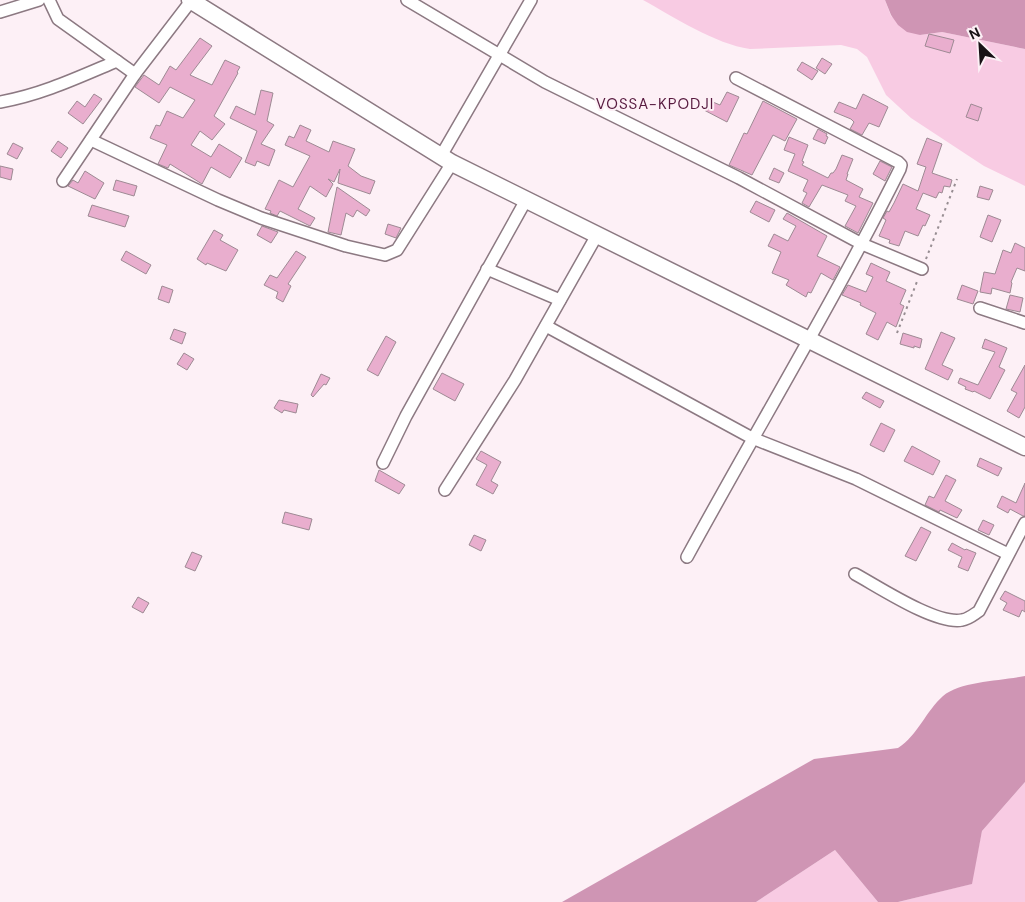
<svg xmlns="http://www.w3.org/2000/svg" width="1025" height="902" viewBox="0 0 1025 902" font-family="'DM Sans',sans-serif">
<rect width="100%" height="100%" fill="#fdf0f6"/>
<!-- green -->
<g fill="#f8cbe3">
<path d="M643,0h242l6,16 29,19 22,-3 83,17v137l-41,-20 -73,-48 -25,-23 -19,-38 -10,-8 -16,-4 -91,4c-35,-5 -76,-32 -107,-49z"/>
<path d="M1025,782v120h-127l73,-18 11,-53z"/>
<path d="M835,850l43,52h-122z"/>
</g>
<!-- water -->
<g fill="#cf95b4">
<path d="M885,0h140v49l-83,-17 -22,3 -13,-3 -9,-7 -7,-10z"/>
<path d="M1025,676v106l-43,49 -10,53 -74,18h-20l-43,-52 -79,52h-194l252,-143 84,-11c20,-13 28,-37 45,-52 18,-15 59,-15 82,-20z"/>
</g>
<!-- building -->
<g fill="#e9aece" stroke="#9e8a94">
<path d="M929,34l25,6 -4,13 -25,-7z"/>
<path d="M200,38l12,8 -22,29 22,10 13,-25 15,7 -3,5 1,1 -24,43 11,8 -13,16 -12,-9 -9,14 20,12 8,-13 23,14 -12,20 -19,-11 -9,17 -32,-20 -2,4 -10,-4 9,-19 -17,-7 6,-13 4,1 7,-15 16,7 12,-18 -25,-13 -11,16 -24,-16 9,-12 15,10 11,-19 6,4z"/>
<path d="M822,58l10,6 -7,10 -9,-6z"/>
<path d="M802,62l16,9 -6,9 -15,-10z"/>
<path d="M261,90l12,3 -6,28 7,4 -13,19 14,6 -6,16 -12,-5 -2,5 -10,-4 12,-31 -27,-13 6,-12 19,9z"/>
<path d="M727,92l12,5 -12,25 -23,-12 4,-10 12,5z"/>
<path d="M94,94l8,5 -19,25 -15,-11 9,-12 8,6z"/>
<path d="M863,94l25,13 -9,20 -10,-4 -7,12 -12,-6 4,-7 -3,-3 -17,-7 5,-10 17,7z"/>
<path d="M763,101l34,18 -12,22 -12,-6 -21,40 -23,-10 15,-32 3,1z"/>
<path d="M971,104l11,4 -4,13 -12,-4z"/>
<path d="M300,125l11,5 -5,11 23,11 4,-11 22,8 -7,17 13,10 14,5 -5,13 -32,-11 2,-14 -6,13 -6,-3 5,5 -7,13 -16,-11 -12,23 17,9 -5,8 -30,-15 -3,5 -7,-3 1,-2 -6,-2 14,-29 14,7 17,-31 -25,-11 4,-9 5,2z"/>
<path d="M818,129l9,5 -1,2 2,1 -3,7 -12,-5z"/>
<path d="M789,137l19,8 -6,16 2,1 -2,3 26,13 3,-5h2l3,-4 6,-14 11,4 -6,15h1l-2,6 17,9 -4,8 14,6 -15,30 -13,-7 11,-20 -11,-5 3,-6 -26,-10 -13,22 -7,-4 5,-10 -4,-2 5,-11 -20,-9 7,-17 -11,-4z"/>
<path d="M927,138l15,6 -10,29 20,7 -2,7 -6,-1 -2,7 -3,-1 -3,6 -13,-5 -7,16 14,6 -5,11 -2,-1 -5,11 -13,-5 -6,15 -10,-3 1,-3 -11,-4 7,-16 -3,-2 4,-7 2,1 5,-9 9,-19 15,7 8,-24 -9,-3z"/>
<path d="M58,141l10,7 -7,10 -10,-7z"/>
<path d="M13,143l10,5 -6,11 -10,-5z"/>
<path d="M880,161l12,6 -7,14 -12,-7z"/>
<path d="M0,166l13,3 -2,11 -11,-3z"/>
<path d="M774,168l10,5 -5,10 -10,-4z"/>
<path d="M85,171l19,12 -9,16 -27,-13 5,-6 5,3z"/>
<path d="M116,180l21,6 -3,10 -21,-6z"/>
<path d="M980,186l13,4 -4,10 -12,-3z"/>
<path d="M337,187l33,23 -4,6 -9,-6 -4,7 -7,-4 -5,22 -13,-3z"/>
<path d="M756,201l19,9 -6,12 -19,-10z"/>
<path d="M92,205l37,11 -4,11 -37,-11z"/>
<path d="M787,213l40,23 -10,20 23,11 -7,13 -12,-7 -10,20 -3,-1 -2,5 -20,-12 3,-5 -17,-7 9,-21 -13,-6 6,-12 14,7 8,-15 -13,-7z"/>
<path d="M988,215l13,5 -9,22 -12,-5z"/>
<path d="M388,224l13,4 -5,10 -11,-4z"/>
<path d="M262,226l16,6 -7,11 -14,-8z"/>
<path d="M214,230l9,5 -3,5 18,10 -12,21 -19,-8 -1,2 -9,-6z"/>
<path d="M1015,243l10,5v23l-8,-3 -6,14 1,1 -2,10 -18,-5 -1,6 -11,-2 4,-20 11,2 8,-24 8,3z"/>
<path d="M126,251l25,14 -5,9 -25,-14z"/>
<path d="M296,251l10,6 -18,27 3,2 -8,16 -7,-4 2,-6 -14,-7 6,-10 7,3z"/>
<path d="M871,263l19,9 -4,9 20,9 -6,14 4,2 -8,21 -9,-5 -9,18 -12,-6 10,-21 -16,-8 1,-2 -19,-8 6,-10 18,7 7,-15 -7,-3z"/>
<path d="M962,285l16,6 -5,13 -16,-5z"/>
<path d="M162,286l11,4 -4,13 -11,-4z"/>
<path d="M1010,295l13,3 -3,14 -14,-3z"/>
<path d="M174,329l12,4 -4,11 -12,-5z"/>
<path d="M941,332l14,6 -13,27 11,5 -5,10 -23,-11z"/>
<path d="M903,333l19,6 -2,9 -6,-2v2l-14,-4z"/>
<path d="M386,336l10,6 -18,34 -11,-6z"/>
<path d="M985,339l22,9 -8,19 6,3 -15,29 -16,-8 -1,1 -8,-3 1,-2 -8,-4 2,-5 18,7 17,-33 -13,-4z"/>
<path d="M184,353l10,6 -7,11 -10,-6z"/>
<path d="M1025,365v42l-6,11 -12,-7 10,-18 -6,-3z"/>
<path d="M442,373l22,11 -9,17 -22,-12z"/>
<path d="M321,374l9,4 -4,7 -2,-1 -11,13 -2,-2z"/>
<path d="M866,392l18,9 -4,7 -18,-10z"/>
<path d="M279,400l19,4 -2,9 -12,-3 -2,3 -8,-5z"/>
<path d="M881,423l14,7 -11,22 -14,-7z"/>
<path d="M912,446l28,15 -7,14 -29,-14z"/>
<path d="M481,451l20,11 -10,19 7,4 -5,9 -17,-9 11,-20 -11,-6z"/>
<path d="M980,458l22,10 -4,8 -21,-10z"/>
<path d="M379,470l26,15 -6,9 -24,-13z"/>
<path d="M946,475l10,5 -11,21 17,9 -5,8 -17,-8 -1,2 -14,-7 4,-9 5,2z"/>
<path d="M1025,483v33h-2l-13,-7 -2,4 -11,-6 5,-11 14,7z"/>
<path d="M285,512l27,7 -3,11 -27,-7z"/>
<path d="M983,520l11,5 -5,10 -11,-5z"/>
<path d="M921,527l10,5 -15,29 -11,-5z"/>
<path d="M474,535l12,5 -5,11 -12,-6z"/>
<path d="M952,543l13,7 1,-1 10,4 -8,18 -10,-4 4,-10 -14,-7z"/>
<path d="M192,552l10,4 -7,15 -10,-4z"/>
<path d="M1005,591l20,10v11l-3,-2 -3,7 -16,-7 4,-7 -7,-4z"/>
<path d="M138,597l11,6 -6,10 -11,-6z"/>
</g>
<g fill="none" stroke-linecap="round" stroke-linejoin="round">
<!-- street casing -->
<g stroke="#8c7982" stroke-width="14">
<g id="street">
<path d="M49,0l9,19 77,55"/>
<path d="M407,0l138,82 194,96 123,66 60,25"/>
<path d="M0,12l39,-12"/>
<path d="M0,102c41,-7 79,-25 117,-41"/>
<path d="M91,140l127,60 43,18 85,28 39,9 12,-5 55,-87"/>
<path d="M441,156l90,-156"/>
<path d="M63,181l72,-107 56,-73"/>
<path d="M487,269l73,31"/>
<path d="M980,308l45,15"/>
<path d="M546,326l206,112 104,41 152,75"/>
<path d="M383,463l23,-47 120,-216"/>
<path d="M445,490l70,-110 82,-145"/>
<path d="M687,557c71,-130 147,-256 213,-388l1,-4 -3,-3 -162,-84"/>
<path d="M855,574c24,13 81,51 107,46 7,-1 11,-5 17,-9l46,-88"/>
</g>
</g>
<!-- secondary casing -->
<g stroke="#8c7982" stroke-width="19">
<path id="secondary" d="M190,0l262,163 573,284"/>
</g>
<!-- path -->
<g stroke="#978d92" stroke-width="2" stroke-dasharray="2.5 4" stroke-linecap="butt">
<path d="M926,259l31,-80"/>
<path d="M897,333l21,-54"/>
</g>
<!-- street -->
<use href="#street" stroke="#fff" stroke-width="11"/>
<!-- secondary -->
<use href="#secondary" stroke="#fff" stroke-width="16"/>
</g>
<g text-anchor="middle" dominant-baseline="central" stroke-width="4" stroke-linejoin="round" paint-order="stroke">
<!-- neighbourhood labels -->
<g font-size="15" letter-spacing="1" fill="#581b40" stroke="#fdf0f6">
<text x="655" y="104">VOSSA-KPODJI</text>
</g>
</g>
<!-- north arrow -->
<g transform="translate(980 45) rotate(335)" stroke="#fdf0f6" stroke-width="4" paint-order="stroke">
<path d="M0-4L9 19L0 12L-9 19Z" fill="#191216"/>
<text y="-8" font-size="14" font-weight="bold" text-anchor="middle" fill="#191216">N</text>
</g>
</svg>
